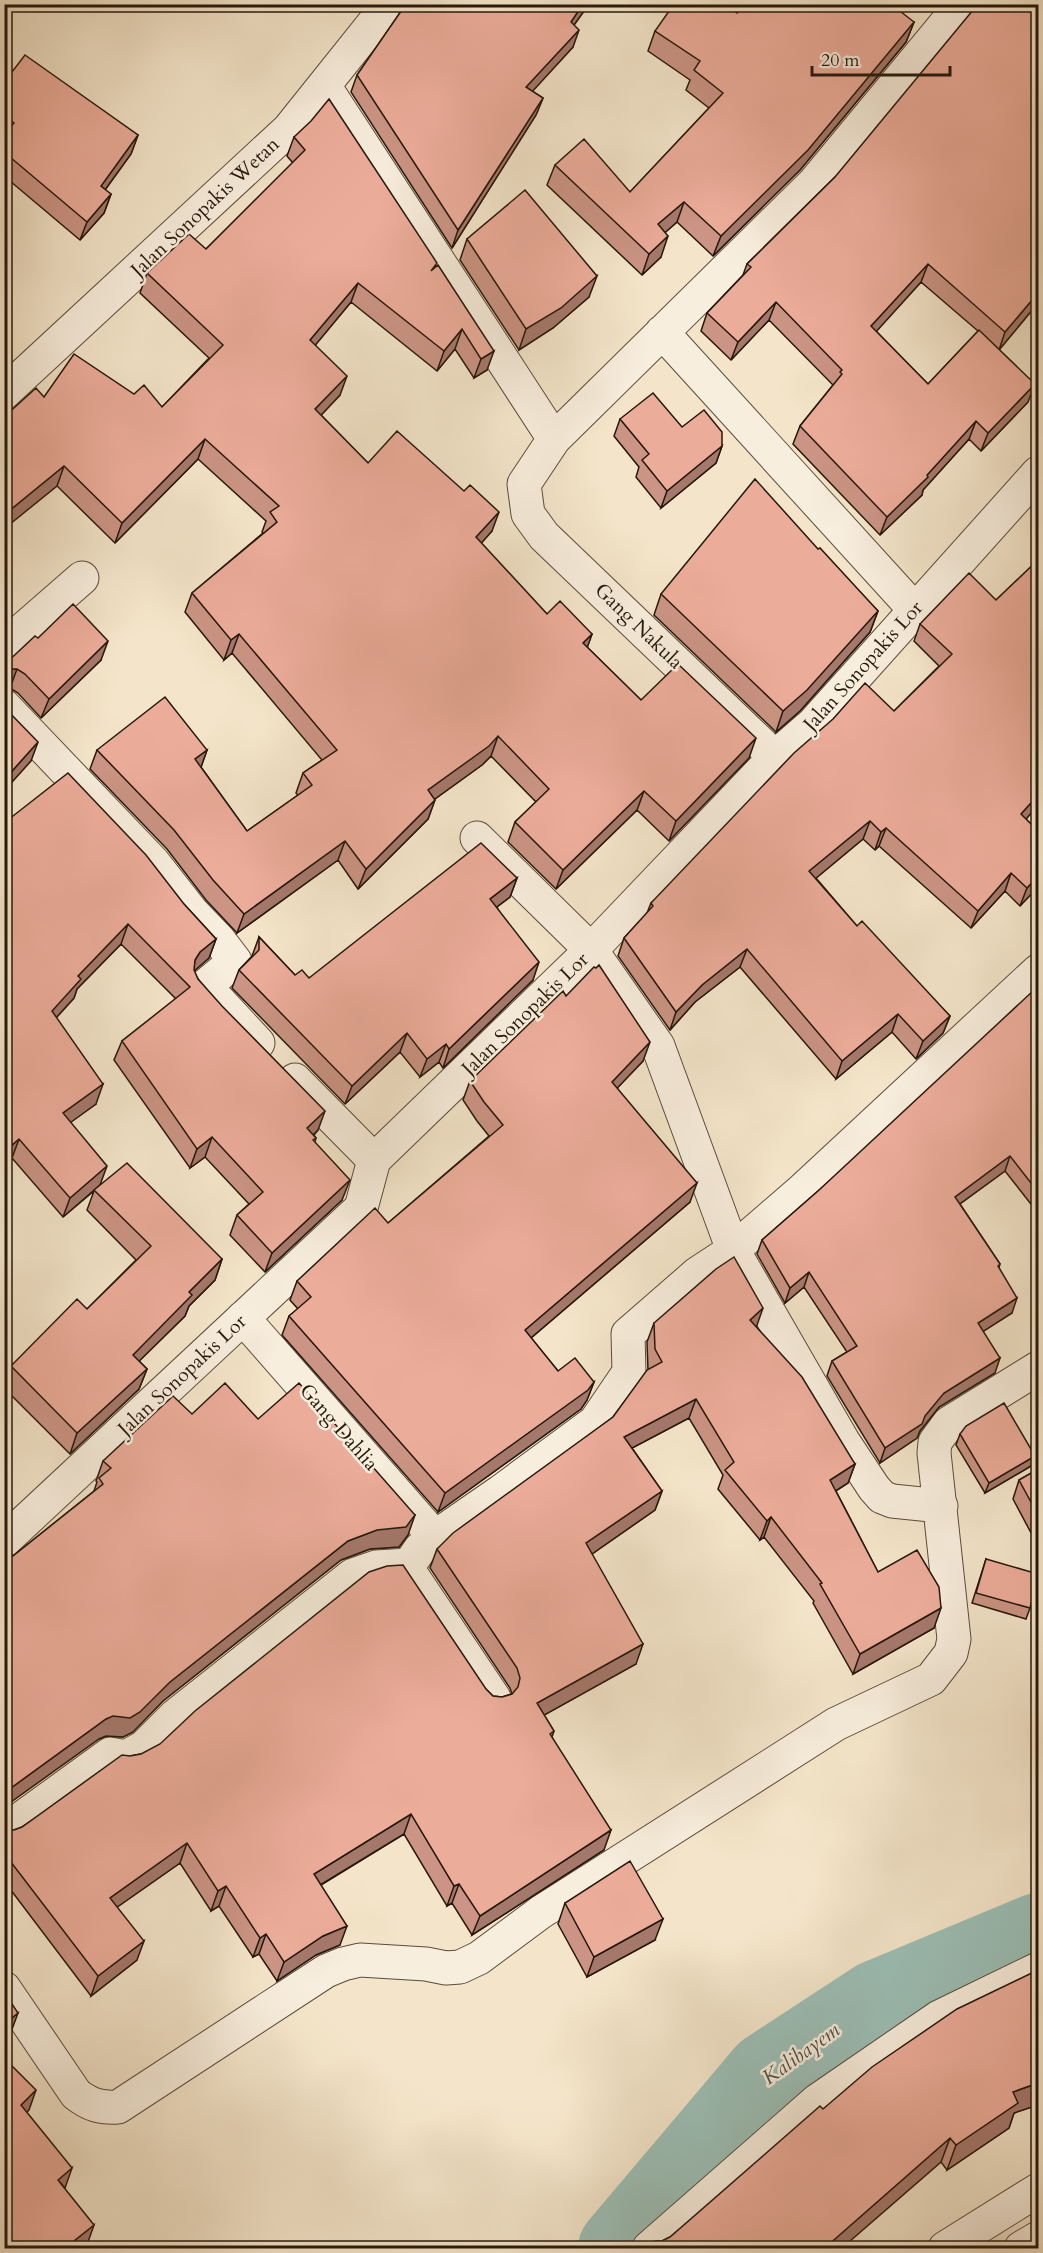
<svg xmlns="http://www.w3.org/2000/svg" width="1043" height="2253" font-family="Cardo,serif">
	<rect width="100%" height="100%" fill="#f4e5ca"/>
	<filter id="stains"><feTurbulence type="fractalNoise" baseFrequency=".00333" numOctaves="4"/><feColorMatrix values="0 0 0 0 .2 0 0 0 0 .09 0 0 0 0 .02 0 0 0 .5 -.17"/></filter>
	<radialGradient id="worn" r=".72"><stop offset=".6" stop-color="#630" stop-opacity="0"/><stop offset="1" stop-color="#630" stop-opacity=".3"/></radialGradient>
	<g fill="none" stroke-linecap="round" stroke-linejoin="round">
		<path stroke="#9cbfb6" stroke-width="82" d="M619 2248 767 2073 877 2001 1038 1934"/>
		<g stroke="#5a4b3c" stroke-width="35">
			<path id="minor" d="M325 87 554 439
				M662 332 915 610
				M4 393 289 129 389 4
				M4 646 82 578
				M4 706 153 862 192 912 219 940 235 961 205 986 258 1043
				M775 757 544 536 528 514 524 484 554 439 814 183 962 4
				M477 838 591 950 658 1046 733 1250 843 1441 874 1488 882 1497 892 1501 941 1506
				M295 1080 374 1160
				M243 1318 435 1537
				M494 1698 411 1574 409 1565 420 1549 435 1537 500 1492 595 1422 629 1372 628 1334 698 1273 733 1250 800 1192 1038 971
				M4 1831 110 1754 126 1757 144 1747 175 1716 353 1575 376 1567 409 1565
				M4 1988 76 2094C90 2105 100 2108 118 2107L326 1971 343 1964 360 1960 426 1964 446 1968 460 1967 479 1958 541 1912 836 1724 931 1679 951 1653 954 1639 934 1453 935 1442 949 1423 1038 1368
				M649 2248 818 2100 939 2017 1038 1969
				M945 2248 1038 2190
				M1021 2248 1038 2238"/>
		</g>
		<g stroke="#5a4b3c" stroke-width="35">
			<path id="tertiary" d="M4 1541 361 1208 374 1160 591 950 775 757 813 724 1038 473"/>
		</g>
		<use href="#minor" stroke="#f8eedd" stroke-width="33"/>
		<use href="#tertiary" stroke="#f8eedd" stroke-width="33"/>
	</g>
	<path fill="#cb9484" stroke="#26180c" stroke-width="1.5" fill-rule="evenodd" d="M406 4H589L574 25 573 47 532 91 543 98 536 115 452 248 351 92 357 75Z
		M737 13 914 22 906 42 800 170 713 256 677 222 665 232 661 257 642 275 547 185 555 165 630 192 709 108 686 90 690 80 648 51 655 31Z
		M4 65 12 72 138 135 131 154 105 190 111 194 104 213 80 240 4 176Z
		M294 137 435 268 487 370 474 378 455 349 437 371 351 302 315 345 340 395 321 415 368 463 492 531 481 543 547 614 592 634 587 647 641 700 749 758 669 841 637 810 556 889 508 842 515 822 536 802 491 756 482 765 435 799 428 819 358 889 338 860 237 933 206 900 167 849 90 769 97 750H207L201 767 247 831 298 795 296 793 303 773 322 760 232 653 224 660 185 612 192 593 263 533 262 532 266 521 198 459 115 543 57 486 44 397 134 394 162 407 209 358 140 293 147 273 206 249 293 163 287 156Z
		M835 177 1038 303 999 350 1028 402 981 451 969 439 923 490 922 495 880 535 793 444 800 426 833 385 769 320 731 360 701 331 707 313 743 275 747 264ZM921 282 978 331 928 384 876 331Z
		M467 239 589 297 553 328 519 350 460 260Z
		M620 419 682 427 722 446 716 463 661 508 636 477 639 467 614 436Z
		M818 549 878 611 870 632 800 711 776 732 654 615 661 594Z
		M1038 560V805L1026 819 1038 831V887L1020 906 1005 891 971 928 879 846 875 850 863 839 816 878 857 926 950 1016 943 1033 916 1059 892 1032 836 1079 740 967 695 1002 670 1030 618 956 624 938 647 913 651 903 894 711 939 666 914 641 920 624 996 600Z
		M38 638 101 660 41 718 18 693 10 688H4V665Z
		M4 823 184 904 216 939 209 958 194 971 198 979 318 1130 314 1135 316 1138 315 1142 342 1200 265 1272 230 1235 237 1215 249 1204 205 1157 190 1168 114 1060 122 1041 176 999 121 944 77 989 74 998 56 1018 96 1104 70 1122 101 1184 222 1259 215 1280 189 1306 185 1316 139 1361 147 1369 139 1389 70 1454 4 1388V1383L11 1366 87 1309 136 1260 87 1210 94 1191 63 1217 12 1158 4 1165Z
		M517 878 510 897 497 907 533 980 443 1068 439 1062 420 1077 400 1052 345 1104 232 988 239 970 252 956 259 937 295 975 309 978Z
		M1038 995V1213L1005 1171 960 1204 1000 1264 999 1268 1012 1313 983 1331 995 1373 939 1407 920 1431 917 1438 880 1463 827 1376 832 1361 847 1352 804 1287 785 1303 757 1254 762 1240 818 1191Z
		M566 996 643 1061 617 1088 690 1202 531 1338 558 1371 594 1382 587 1400 581 1409 438 1512 282 1335 289 1316 298 1309 290 1300 297 1281 388 1223 489 1136 477 1121 463 1100 470 1081Z
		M654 1323 757 1327 855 1464 848 1483 836 1491 878 1572 934 1628 853 1674 813 1603 814 1601 764 1537 760 1540 718 1489 723 1475 689 1418 632 1448 662 1491 655 1510 592 1554 636 1664 544 1715 554 1731 552 1737 604 1850 472 1935 452 1903 447 1906 404 1834 321 1885 340 1945 316 1955 277 1981 259 1954 253 1957 219 1906 211 1911 180 1863 117 1907 137 1960 91 1996 4 1881V1829L14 1830 22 1827 130 1756 486 1689 493 1696 502 1697 512 1694 510 1688 430 1568 437 1549 613 1417 648 1370 647 1342Z
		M192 1414 258 1419 408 1535 399 1547 370 1549 341 1560 163 1701 133 1732 123 1737 106 1736 99 1739 13 1556 94 1491 97 1482 96 1481 103 1461Z
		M960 1434 1031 1466 985 1493 956 1445Z
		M1038 1469V1546L1013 1499 1019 1480Z
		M986 1559 1030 1608 1026 1619 972 1603Z
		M565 1903 655 1940 587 1977 558 1924Z
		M1038 1970V2105L1014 2113 1009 2128 947 2170 941 2162 662 2241 670 2237 823 2109Z"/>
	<path fill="#a5786c" stroke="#26180c" stroke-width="1.5" d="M583 4H589L564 39 571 22Z
		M914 22 906 42 800 170 713 256 721 236Z
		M579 30 573 47 520 105 526 87Z
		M543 98 536 115 452 248 458 230Z
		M138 135 131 154 94 205 101 186Z
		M111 194 104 213 80 240 87 222Z
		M684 202 677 222 651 245 658 224Z
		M668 236 661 257 642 275 649 254Z
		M928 264 921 282 865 344 871 326Z
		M597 276 589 297 553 328 519 350 526 329Z
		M358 283 351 302 303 360 310 340Z
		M1038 293V303L999 350 1005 332Z
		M776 302 769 320 731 360 738 342Z
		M462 329 455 349 437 371 444 351Z
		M494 351 487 370 474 378 481 359Z
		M347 376 340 395 308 429 315 409Z
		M1035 384 1028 402 981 451 988 433Z
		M976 421 969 439 923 490 922 495 880 535 887 517 927 475Z
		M205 439 198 459 115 543 122 523Z
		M722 446 716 463 661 508 667 491Z
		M64 466 57 486 4 529V515Z
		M499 512 492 531 469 557 476 537Z
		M878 611 870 632 800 711 776 732 783 711Z
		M239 634 232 653 224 660 231 640Z
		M592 634 585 654 583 643Z
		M108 641 101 660 41 718 49 699Z
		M6 669H17L10 688H4V670Z
		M498 736 491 756 482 765 421 809 428 790Z
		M756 738 749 758 669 841 676 821Z
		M38 742 31 761 4 791V780Z
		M207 750 200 770 195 759Z
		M644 791 637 810 556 889 563 870Z
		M1038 795V805L1015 832 1021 814Z
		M435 800 428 819 358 889 366 869Z
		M870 821 863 839 803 889 809 871Z
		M886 828 879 846 875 850 881 832Z
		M345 841 338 860 237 933 244 914Z
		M1011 873 1005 891 971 928 978 911Z
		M1038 876V887L1020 906 1027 888Z
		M517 878 510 897 483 917 490 899Z
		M128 924 121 944 77 989 74 998 45 1030 52 1011 78 976Z
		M216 939 209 958 193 972 195 960 200 952Z
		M747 949 740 967 695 1002 670 1030 676 1012 702 985Z
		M539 962 533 980 443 1068 449 1049Z
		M898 1014 892 1032 836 1079 842 1061Z
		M950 1016 943 1033 916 1059 923 1041Z
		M407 1033 400 1052 345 1104 352 1086Z
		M650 1042 643 1061 605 1101 612 1082Z
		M446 1044 439 1062 420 1077 427 1059Z
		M103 1084 96 1104 56 1133 63 1113Z
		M325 1111 318 1130 300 1148 307 1128Z
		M212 1137 205 1157 190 1168 197 1149Z
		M19 1139 12 1158 4 1165V1152Z
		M1010 1156 1005 1171 950 1211 955 1197Z
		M107 1166 100 1185 63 1217 70 1198Z
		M350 1180 342 1200 265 1272 272 1253Z
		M697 1183 690 1202 518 1349 525 1330Z
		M222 1259 215 1280 189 1306 185 1316 125 1375 133 1355 189 1292Z
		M809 1272 804 1287 785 1303 790 1288Z
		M1017 1298 1012 1313 973 1338 978 1323Z
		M763 1308 756 1328 750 1320Z
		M1000 1358 995 1373 939 1407 920 1431 917 1438 880 1463 885 1448 944 1393Z
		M147 1369 139 1389 70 1454 77 1433Z
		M594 1382 587 1400 581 1409 438 1512 445 1493Z
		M696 1399 689 1418 617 1456 624 1437Z
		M1035 1456 1031 1466 985 1493 989 1483Z
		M855 1464 848 1483 823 1499 830 1480Z
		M662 1491 655 1510 579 1563 586 1543Z
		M415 1515 408 1535 399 1547 370 1549 341 1560 163 1701 133 1732 123 1737 106 1736 99 1739 4 1807V1793L106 1719 170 1682 348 1541Z
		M771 1517 764 1537 760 1540 767 1521Z
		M941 1608 934 1628 853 1674 860 1654Z
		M643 1644 636 1664 530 1723 537 1703Z
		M411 1814 404 1834 307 1893 314 1874Z
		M611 1830 604 1850 472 1935 480 1916Z
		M187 1843 180 1863 103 1917 110 1898Z
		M459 1884 452 1903 447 1906 454 1886Z
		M226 1886 219 1906 211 1911 218 1891Z
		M663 1919 655 1940 587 1977 594 1957Z
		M347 1926 340 1945 316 1955 277 1981 284 1962 323 1936Z
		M266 1934 259 1954 253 1957 260 1938Z
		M144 1941 137 1960 91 1996 98 1976Z
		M18 2013 11 2032 4 2037V2024Z
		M1038 2083V2105L1014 2113 1009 2128 947 2170 956 2145 1013 2092Z
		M36 2090 29 2110 14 2124 21 2105Z
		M950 2138 941 2162 842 2248H825L827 2246Z
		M72 2168 65 2188 58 2180Z
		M94 2225 87 2245 82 2248H65Z"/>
	<path fill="#ecac9a" stroke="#26180c" stroke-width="1.5" d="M406 4H583L571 22 579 30 526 87 543 98 458 230 357 75Z
		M674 4H724L737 13 744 4H891L914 22 808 150 721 236 684 202 658 224 668 236 649 254 555 165 584 139 630 192 723 93 694 70 700 61 655 31Z
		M978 4H1038V293L1005 332 928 264 871 326 928 384 979 330 1035 384 988 433 976 421 927 475 928 477 887 517 800 426 842 374 840 372 842 370 776 302 738 342 707 313 751 267 747 264 835 177Z
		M25 55 138 135 101 186 111 194 87 222 4 152V134L14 123 4 114V65L12 72Z
		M329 99 437 263 431 271 438 265 494 351 481 359 462 329 444 351 358 283 310 340 347 376 315 409 368 463 397 431 464 491 470 485 499 512 476 537 547 614 560 601 592 634 583 643 641 700 678 664 756 738 676 821 644 791 563 870 515 822 549 789 498 736 489 746 428 790 435 800 366 869 345 841 244 914 213 880 174 830 97 750 165 697 207 750 195 759 247 831 312 785 303 773 337 750 239 634 231 640 192 593 277 522 270 512 279 506 205 439 122 523 64 466 4 515V417L36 388 44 397 74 354 134 394 144 385 162 407 223 345 147 273 189 234 206 249 305 150 294 137 311 121Z
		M525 190 597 276 561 308 526 329 467 239Z
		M653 393 682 427 704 410 722 432V446L667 491 642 460 649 454 620 419Z
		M755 479 818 549 820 548 878 611 807 690 783 711 661 594Z
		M1038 560V795L1021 814 1038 831V876L1027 888 1011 873 978 911 886 828 881 832 870 821 809 871 857 926 862 921 950 1016 923 1041 898 1014 842 1061 747 949 702 985 676 1012 624 938 653 906 651 903 794 753 833 719 865 683 894 711 952 654 920 624 969 573 996 600Z
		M73 604 108 641 49 699 25 674 17 669H6L4 670V665L35 636 38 638Z
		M4 707 38 742 4 780Z
		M68 773 146 855 184 904 216 939 200 952 195 960 194 970 198 979 222 1006 325 1111 307 1128 316 1138 313 1140 350 1180 272 1253 237 1215 263 1192 212 1137 197 1149 122 1041 190 987 128 924 78 976 81 979 52 1011 103 1084 63 1113 107 1166 70 1198 19 1139 4 1152V823Z
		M481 843 517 878 490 899 539 962 449 1049 446 1044 427 1059 407 1033 352 1086 239 970 259 950V937L295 975 302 970 309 978Z
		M599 965 650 1042 612 1082 697 1183 525 1330 558 1371 575 1358 594 1382 588 1390 445 1493 289 1316 311 1297 297 1281 375 1208 388 1223 503 1125 484 1102 470 1081 563 991 566 996 594 967 596 968Z
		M1034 990 1038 995V1192L1010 1156 955 1197 1000 1264 998 1266 1017 1298 978 1323 1000 1358 944 1393 925 1416 922 1424 885 1448 832 1361 857 1346 809 1272 790 1288 762 1240 818 1191Z
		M127 1163 222 1259 189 1292 192 1295 133 1355 147 1369 77 1433 11 1366 77 1299 87 1309 151 1246 94 1190Z
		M734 1257 763 1308 750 1320 802 1377 855 1464 830 1480 878 1572 917 1550 939 1587 941 1608 860 1654 820 1584 822 1583 771 1517 767 1521 725 1470 734 1462 696 1399 624 1437 662 1491 586 1543 643 1644 537 1703 554 1731 550 1734 611 1830 480 1916 459 1884 454 1886 411 1814 314 1874 347 1926 323 1936 284 1962 266 1934 260 1938 226 1886 218 1891 187 1843 110 1898 144 1941 98 1976 4 1853V1829L14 1830 22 1827 122 1755 130 1756 141 1754 160 1744 195 1711 369 1572 387 1566 403 1565 486 1689 493 1696 502 1697 512 1694 518 1687 520 1678 517 1668 437 1549 453 1533 613 1417 647 1370 662 1362 655 1349 654 1323 716 1269Z
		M225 1383 258 1419 299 1383 415 1515 406 1527 377 1530 348 1541 170 1682 140 1712 130 1718 113 1716 106 1719 4 1793V1547L13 1556 103 1484 99 1478 111 1468 103 1461 173 1396 192 1414Z
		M1004 1403 1035 1456 989 1483 960 1434 966 1426Z
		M1038 1469V1515L1019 1480Z
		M986 1559 1038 1574V1578L1030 1608 976 1593Z
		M630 1861 663 1919 594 1957 565 1903Z
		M1038 1970V2083L1013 2092 1018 2103 956 2145 950 2138 827 2246 828 2247 826 2248H649L655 2241H662L670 2237 820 2106 823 2109 872 2067 957 2009Z
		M4 1992 18 2013 4 2024Z
		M4 2058 36 2090 21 2105 72 2168 58 2180 94 2225 65 2248H4Z"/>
	<g text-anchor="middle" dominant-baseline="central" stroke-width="5" stroke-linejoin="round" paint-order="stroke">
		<g font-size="20" fill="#26180c" stroke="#f8eedd">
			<text transform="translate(205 207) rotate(-43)">Jalan Sonopakis Wetan</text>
			<text transform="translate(639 626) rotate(44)">Gang Nakula</text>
			<text transform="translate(863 666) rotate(-48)">Jalan Sonopakis Lor</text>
			<text transform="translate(525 1014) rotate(-44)">Jalan Sonopakis Lor</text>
			<text transform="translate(182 1375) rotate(-43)">Jalan Sonopakis Lor</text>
			<text transform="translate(339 1427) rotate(49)">Gang Dahlia</text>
		</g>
		<g font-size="21" font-style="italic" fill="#4f5248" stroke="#f8eedd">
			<text transform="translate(801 2054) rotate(-36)">Kalibayem</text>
		</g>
	</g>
	<rect width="1043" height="2253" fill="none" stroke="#f4e5ca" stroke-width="24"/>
	<rect x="6" y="6" width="1031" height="2241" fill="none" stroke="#26180c" stroke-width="3"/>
	<rect x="12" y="12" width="1019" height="2229" fill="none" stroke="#26180c" stroke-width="1.5"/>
	<path d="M812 66v9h138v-9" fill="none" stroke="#26180c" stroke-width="3"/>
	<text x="821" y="66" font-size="18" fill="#26180c" stroke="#f8eedd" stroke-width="4.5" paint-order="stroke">20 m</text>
	<rect width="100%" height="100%" filter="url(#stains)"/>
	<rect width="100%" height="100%" fill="url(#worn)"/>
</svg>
